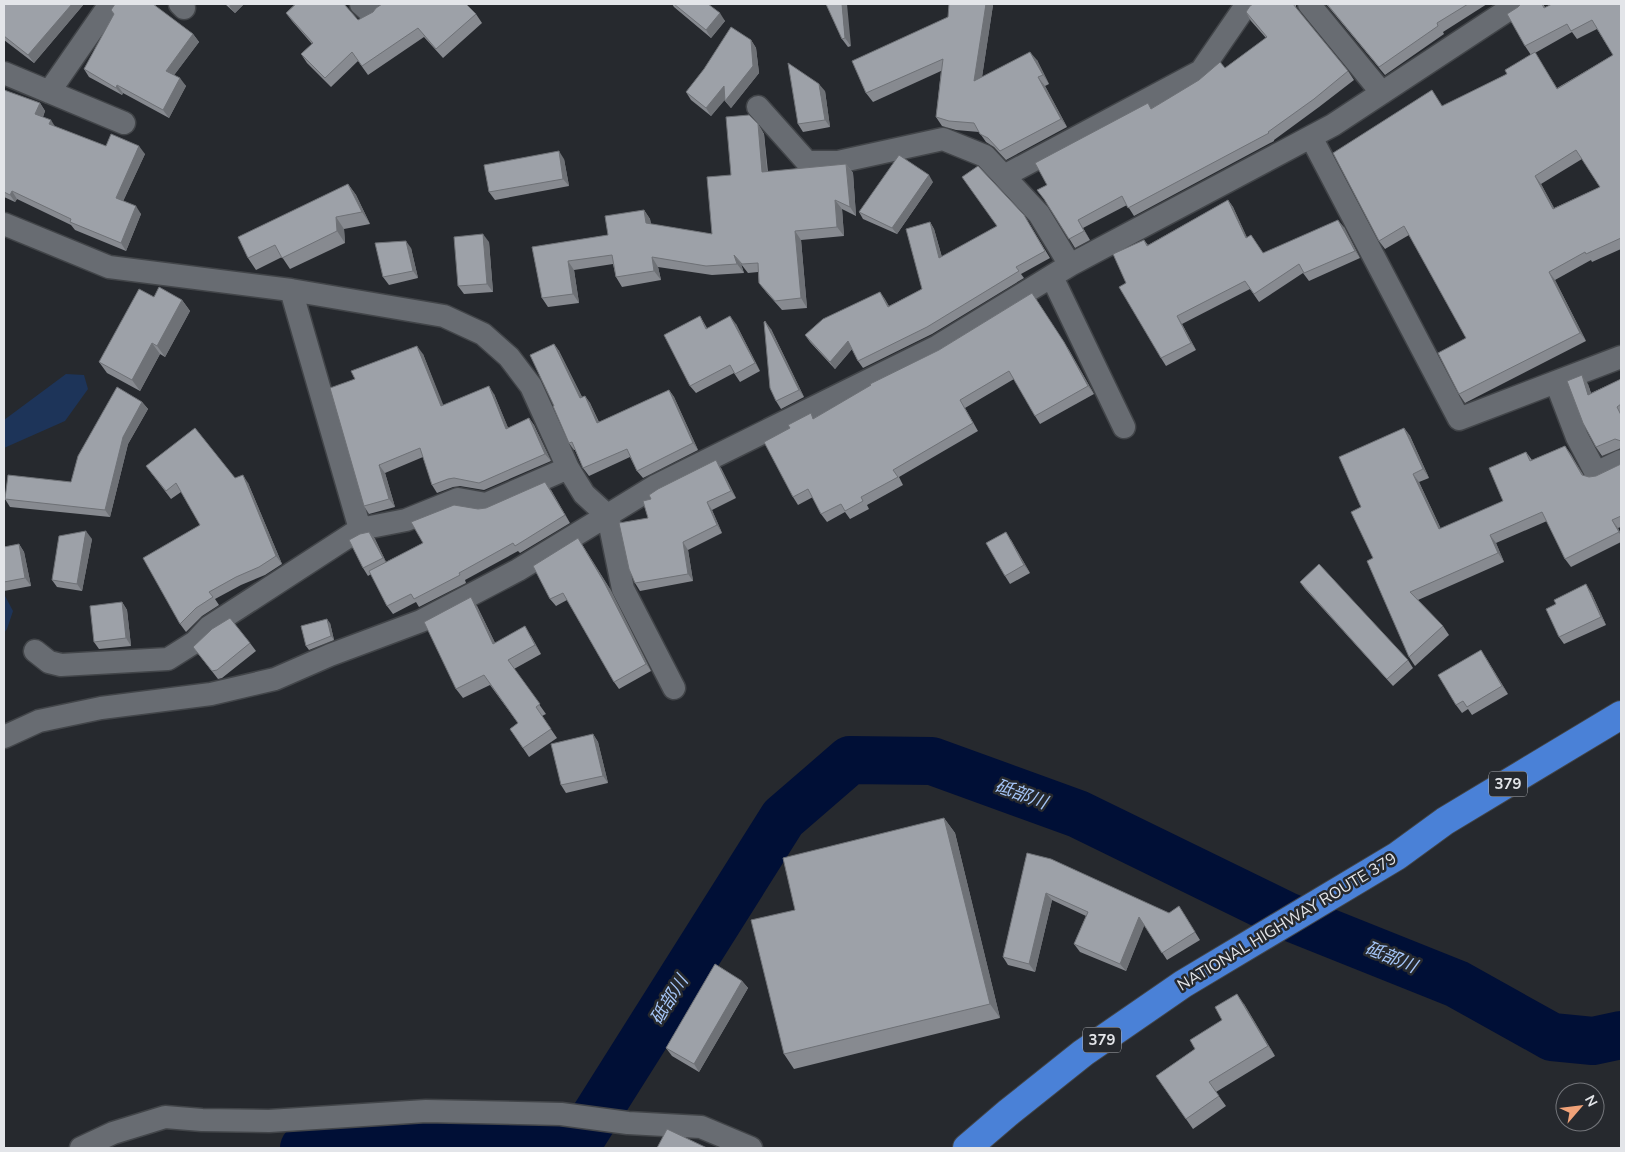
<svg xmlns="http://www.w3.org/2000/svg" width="1625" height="1152" font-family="'Nunito Sans','Noto Sans JP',sans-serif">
	<rect width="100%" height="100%" fill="#26292e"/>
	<path fill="#1d3459" d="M66 374 84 375 88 389 65 421 4 448V420Z
		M4 594 13 611 7 629 4 633Z"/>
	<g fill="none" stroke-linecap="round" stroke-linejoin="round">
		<path stroke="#000f36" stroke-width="48" d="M304 1148 578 1143
			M575 1148 783 818 850 760 932 761 1078 814 1287 916 1457 984 1552 1037 1593 1041 1621 1035"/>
		<g stroke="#424549" stroke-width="25">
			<path id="street" d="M180 4 184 8
				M361 4 370 12
				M1309 4 1382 93
				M4 73 124 123
				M49 92 110 4
				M758 107 807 162H838L943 139 985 156 1039 214 1070 265
				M1311 137 1459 419 1621 357
				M1004 176 1201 71 1247 4
				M4 224 109 267 291 290 444 316 483 334 509 357 531 386 568 468 584 494 608 516 623 589 674 688
				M1052 277 1124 427
				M291 290 360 529
				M1556 382 1577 437 1596 473 1621 461
				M35 651 49 662 61 665 168 659 195 642 209 627 360 529 406 520 458 499 486 504 568 468
				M4 737 39 721 101 708 211 694 275 679 330 655 421 621 518 570 657 485 938 346 1070 265 1333 125 1517 4
				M81 1148 113 1133 165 1117 202 1120 269 1121 426 1111 561 1114 628 1123 701 1127 751 1148"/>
		</g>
		<g stroke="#424549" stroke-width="30">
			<path id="highway" d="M967 1148 1009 1112 1083 1053 1183 984 1397 856 1445 821 1621 715"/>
		</g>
		<use href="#street" stroke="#686c72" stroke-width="22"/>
		<use href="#highway" stroke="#4a81d7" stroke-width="28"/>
	</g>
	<path fill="#878a90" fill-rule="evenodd" d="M4 4H84L34 63 4 40Z
		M115 4H155L156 5 155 6 193 34 199 42 174 75 186 86 169 118 123 93 122 95 89 77 84 69 114 14Z
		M225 4H244L235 13Z
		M295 4H344L358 20 476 14 482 23 443 58 424 37 368 75 358 61 331 87 307 63 301 54 312 44 292 21 286 13Z
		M672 4H708L725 21 711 38 674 7Z
		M826 4 851 46 848 47 842 39Z
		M1253 4H1296V7L1297 9 1348 71 1354 80 1319 107 1274 140V141L1134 216 1127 205 1083 228 1090 240 1075 248 1048 204 1037 190 1047 185 1152 108 1225 68 1266 38 1251 21 1246 12Z
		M1326 4H1487L1443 32 1444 34 1385 75Z
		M1543 4 1545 7 1621 4V249L1592 262 1591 260 1555 280 1586 341 1465 403 1459 394 1466 338 1409 235 1385 249 1379 241 1443 106 1507 74 1531 55 1525 46 1518 7ZM1597 29 1613 55 1557 88 1535 53 1572 32 1577 39ZM1582 159 1600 187 1554 208 1541 184Z
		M993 5 982 77 1037 60 1049 84 1045 86 1067 127 1006 160 994 147 986 142 979 132 956 130 942 126 936 117 941 71 873 102 866 93Z
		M751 40 756 48 759 73 731 108 725 101V99L711 116 691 100 686 92Z
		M4 90 40 103 45 111 43 117 55 127 106 146 145 154 123 201 141 214 126 251 75 230 71 225 17 199 15 202 4 197Z
		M825 91 830 127 803 132 798 124Z
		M758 124 764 134 768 172 846 164 853 173 856 216 842 209 844 236 801 240 807 308 782 310 766 292 759 283 758 272 748 273 741 264 744 273 712 275 658 267 661 280 622 287 616 277 613 264 574 270 579 303 548 307 542 298 532 247 608 235 644 210 650 219 651 224 712 234 731 175Z
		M564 159 569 186 495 200 489 192Z
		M933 182 897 234 863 219 859 212Z
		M348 184 356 195 370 224 344 229 345 243 290 269 282 257 256 270 248 258Z
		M1228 200 1233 207 1247 238 1251 235 1263 253 1344 227 1360 258 1309 281 1303 273 1259 302 1250 289 1182 324 1196 350 1166 366 1161 358 1126 283 1144 240 1148 245Z
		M1024 215 1050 258 1021 274 1024 278 932 334 863 368 858 361 852 349 835 369 810 342 805 335 880 292 889 306 922 289 930 222 934 229 942 257Z
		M489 242 493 292 464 294 458 286Z
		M411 248 418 278 389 285 383 277Z
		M1032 293 1069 350 1094 394 1040 424 1035 416 1014 379 965 408 978 431 899 477 903 485 867 505 869 509 850 519 845 512 827 522 821 514 813 497 798 505 793 497 814 418 939 350Z
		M154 297 182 300 190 311 165 357 160 354 140 391 107 373 99 362Z
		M700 316 707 328 736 324 760 371 740 382 734 373 696 393 690 386Z
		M771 329 804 397 781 409 776 401Z
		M554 344 559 351 582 397 585 396 590 403 599 422 669 390 674 397 698 450 643 478 637 471 630 457 589 476 583 468 575 450H574L569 443 554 406Z
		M423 354 443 406 494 394 508 428 529 418 534 425 551 461 484 490 460 486 453 487 437 493 432 485 423 457 385 473 395 507 369 514 364 506Z
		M1621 379V448L1602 456 1596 447 1588 384 1591 393Z
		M142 402 148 409 128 444 110 517 10 507 5 499 71 482Z
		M1404 428 1410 436 1429 478 1419 482 1441 529 1503 501 1526 452 1532 460 1565 446 1584 476 1589 477 1596 476 1621 464V527L1618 528 1621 534V542L1571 567 1565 559 1547 521 1496 543 1504 562 1418 600 1443 626 1449 635 1415 666 1409 657 1373 558 1361 507Z
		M146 466 235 478 248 483 282 564 265 575 241 585 215 599 219 605 202 616 186 632 180 624 200 525 181 492 171 499Z
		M721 468 736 498 712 510 722 533 688 550 693 581 640 591 635 583 648 518 651 499Z
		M551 490 570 523 520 553 518 551 465 580 466 583 419 607 416 602 393 614 387 606 371 574 368 576 363 568 369 532 375 539 386 562 423 543 478 509 486 508Z
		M578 538 610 589 651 671 619 689 614 682 567 600 556 606 550 599Z
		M92 539 82 591 57 587 52 580Z
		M1011 540 1030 573 1010 584 1005 576Z
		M19 544 24 552 31 586 4 591V547Z
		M1300 582 1408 660 1413 668 1393 686 1305 589Z
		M1591 592 1606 625 1564 644 1559 637 1556 604Z
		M122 602 127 610 131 646 99 649 94 642Z
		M477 606 495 643 531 636 541 654 514 669 546 714 542 716 557 738 529 757 510 729 518 723 490 685 463 698 456 689Z
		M330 623 334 640 309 650 306 646Z
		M250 643 256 651 222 678 218 679 193 647Z
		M1486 658 1508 694 1472 715 1468 709 1462 713 1456 705Z
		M593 734 598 742 608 783 566 793 561 785Z
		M944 818 955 833 1000 1018 794 1069 784 1054 795 910Z
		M1027 853 1169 913 1184 914 1200 940 1167 960 1144 925 1126 971 1080 952 1074 944 1086 916 1052 900 1035 972 1008 965 1003 957Z
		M742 981 748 988 699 1072 672 1056 666 1048Z
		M1244 1004 1275 1056 1216 1092 1226 1106 1193 1129 1156 1076 1195 1049 1222 1020Z"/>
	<path fill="#6e7176" d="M72 4H84L34 63 28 55Z
		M231 4H244L235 13 229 6Z
		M842 4H847L851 46 845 38Z
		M986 4H994L993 5 980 90 974 81Z
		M720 13 725 21 711 38 706 30Z
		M193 34 199 42 172 78 166 71Z
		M751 40 756 48 759 73 731 108 725 101Z
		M1030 52 1037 60 1049 84 1043 75Z
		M1038 77 1045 86 1067 127 1061 119Z
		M180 78 186 86 169 118 163 110Z
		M819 84 825 91 830 127 825 120Z
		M117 85 123 93 122 95 116 88Z
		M724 86 730 94 711 116 706 108Z
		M40 103 45 111 41 122 35 114Z
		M51 120 56 128 49 124Z
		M758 124 764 134 768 182 762 172Z
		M139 146 145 154 121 206 116 198Z
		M559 151 564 159 569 186 563 179Z
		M846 164 853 173 856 216 850 207Z
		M929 175 933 182 897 234 892 228Z
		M1535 176 1541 184 1559 217 1553 209Z
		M348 184 356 195 370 224 362 212Z
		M12 191 17 199 15 202 10 195Z
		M835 200 842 209 844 236 837 227Z
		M1228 200 1233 207 1251 246 1246 238Z
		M136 206 141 214 126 251 121 243Z
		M644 210 650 219 652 232 646 223Z
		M336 217 344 229 345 243 337 231Z
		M1078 220 1083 228 1090 240 1084 231Z
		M1338 220 1344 227 1360 258 1355 251Z
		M930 222 934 229 944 265 939 258Z
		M795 231 801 240 807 308 801 298Z
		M483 234 489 242 493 292 487 284Z
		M406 241 411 248 418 278 413 271Z
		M734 255 741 264 744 273 737 264Z
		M652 257 658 267 661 280 654 271Z
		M568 261 574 270 579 303 573 294Z
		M1549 272 1555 280 1586 341 1580 333Z
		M880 292 885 299 893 314 888 307Z
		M1032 293 1069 350 1094 394 1088 386Z
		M182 300 190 311 165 357 157 346Z
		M730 316 736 324 760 371 755 363Z
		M1177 316 1182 324 1196 350 1191 343Z
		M765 321 771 329 804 397 799 390Z
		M848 341 853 348 835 369 830 362Z
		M152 343 160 354 140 391 132 380Z
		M554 344 559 351 586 405 580 398Z
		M417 346 423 354 447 414 441 406Z
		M1582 375 1588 384 1594 403 1588 395Z
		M489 386 494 394 512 437 506 429Z
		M669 390 674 397 698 450 693 443Z
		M585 396 590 403 602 430 597 423Z
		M142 402 148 409 128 444 110 517 105 510 123 437Z
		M529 418 534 425 551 461 545 454Z
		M1404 428 1410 436 1429 478 1423 469Z
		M1565 446 1571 454 1588 484 1582 475Z
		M716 460 721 468 736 498 731 491Z
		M379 465 385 473 395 507 389 499Z
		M1413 474 1419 482 1445 538 1439 529Z
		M243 475 248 483 282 564 276 556Z
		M545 482 551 490 570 523 565 515Z
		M707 502 712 510 722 533 717 525Z
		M1612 520 1618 528 1621 534V536Z
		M86 531 92 539 82 591 77 584Z
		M369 532 375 539 388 566 383 558Z
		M1006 532 1011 540 1030 573 1024 565Z
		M1490 535 1496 543 1504 562 1498 553Z
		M578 538 610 589 651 671 646 664Z
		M683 542 688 550 693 581 688 574Z
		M19 544 24 552 31 586 25 578Z
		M1586 584 1591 592 1606 625 1601 617Z
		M471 597 477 606 500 653 493 644Z
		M122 602 127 610 131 646 126 638Z
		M327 619 330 623 334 640 331 636Z
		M525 626 531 636 541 654 535 645Z
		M1481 650 1486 658 1508 694 1502 686Z
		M593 734 598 742 608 783 603 776Z
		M944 818 955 833 1000 1018 990 1004Z
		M1046 893 1052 900 1035 972 1029 964Z
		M1139 917 1145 924 1126 971 1120 964Z
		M742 981 748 988 699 1072 694 1064Z
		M1237 994 1244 1004 1275 1056 1268 1046Z"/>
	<path fill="#9da1a8" stroke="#6e7176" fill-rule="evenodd" d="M4 4H72L28 55 4 36Z
		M115 4H153L193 34 166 71 180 78 163 110 117 85 116 88 84 69 114 14 111 10Z
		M296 4H344L358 20 373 12 376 8 382 4H466L476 14 436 49 418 28 362 66 352 52 325 78 301 54 313 43 286 13Z
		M674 4H708L720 13 706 30Z
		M826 4H842L845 38 842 39Z
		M949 4H986L974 81 1030 52 1043 75 1038 77 1061 119 1000 151 988 138 980 134 974 123 949 121 936 117 943 59 866 93 852 61 948 17Z
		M1253 4H1293L1348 71 1314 99 1268 132 1269 133 1128 208 1122 196 1078 220 1084 231 1069 239 1044 199 1037 190 1047 185 1035 163 1148 103 1151 109 1199 80 1220 62 1225 68 1267 37 1246 12 1250 6Z
		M1327 4H1468L1437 23 1438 26 1379 67Z
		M1521 4H1542L1544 8 1552 4H1621V238L1586 254 1585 252 1549 272 1580 333 1459 394 1438 353 1466 338 1404 226 1379 241 1333 153 1432 90 1442 106 1507 74 1505 70 1535 52 1557 89 1613 55 1592 20 1571 31 1567 24 1525 46 1507 14 1518 7ZM1576 150 1600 187 1553 209 1535 176Z
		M731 27 751 40 753 66 725 101 724 86 706 108 686 92 704 69Z
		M788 63 819 84 825 120 798 124Z
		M4 90 40 103 35 114 51 120 49 124 106 146 111 134 139 146 116 198 136 206 121 243 70 222 71 219 12 191 10 195 4 192Z
		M749 115 758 124 762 172 846 164 850 207 835 200 837 227 795 231 801 298 775 301 759 283 758 263 742 264 734 255 737 264 706 266 652 257 654 271 616 277 612 255 568 261 573 294 542 298 532 247 608 235 605 216 644 210 646 223 712 234 707 177 731 175 726 117Z
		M559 151 563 179 489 192 484 165Z
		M899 155 929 175 892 228 859 212Z
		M978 166 1024 215 1045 251 1016 267 1019 271 927 327 858 361 848 341 830 362 805 335 823 319 880 292 888 307 922 289 906 229 930 222 939 258 997 226 962 177Z
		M348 184 362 212 336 217 337 231 282 258 275 245 248 258 238 237Z
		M1228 200 1246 238 1251 235 1263 253 1338 220 1355 251 1304 273 1299 264 1254 294 1245 281 1177 316 1191 343 1161 358 1119 287 1126 283 1113 254 1144 240 1147 246Z
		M483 234 487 284 458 286 454 237Z
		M406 241 413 271 383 277 375 243Z
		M159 287 182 300 157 346 152 343 132 380 99 362 139 289 154 297Z
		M1032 293 1064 342 1088 386 1035 416 1009 371 960 400 973 423 893 470 898 477 861 497 863 501 845 511 841 504 821 514 808 489 793 497 764 442 790 428 788 425 811 413 813 419 871 385 870 384 939 350Z
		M700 316 706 329 730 316 755 363 735 374 730 365 690 386 664 335Z
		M765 321 799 390 776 401 770 388 764 322Z
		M554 344 580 398 585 396 597 423 669 390 693 443 637 471 627 449 583 468 572 442 569 443 553 406H554L530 355Z
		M417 346 441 406 489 386 506 429 529 418 545 454 479 483 454 478 448 479 432 485 420 448 379 465 389 499 364 506 330 388 355 379 351 371Z
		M1582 375 1588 395 1621 379V404L1617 407 1621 415V441L1615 439 1596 447 1583 423 1567 381Z
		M117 387 142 402 123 437 105 510 5 499 8 475 71 482 78 456Z
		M195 428 235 478 243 475 276 556 259 567 236 577 209 592 213 597 196 608 180 624 143 558 200 525 176 483 166 491 146 466Z
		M1404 428 1423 469 1413 474 1439 529 1503 501 1489 468 1526 452 1530 461 1565 446 1582 475 1589 477 1596 476 1621 464V516L1612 520 1619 532 1565 559 1542 512 1490 535 1498 553 1410 592 1443 626 1409 657 1367 561 1373 558 1351 512 1361 507 1339 457Z
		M716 460 731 491 707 502 717 525 683 542 688 574 635 583 629 569 619 523 648 518 643 501 651 499 649 495 658 489Z
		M545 482 565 515 515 546 513 543 459 573 460 575 414 599 411 594 387 606 369 571 423 543 411 522 454 505 478 509 486 508Z
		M86 531 77 584 52 580 59 536Z
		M369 532 383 558 363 568 349 540 360 534Z
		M1006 532 1024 565 1005 576 986 543Z
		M578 538 604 582 646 664 614 682 563 593 550 599 533 566Z
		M19 544 25 578 4 582V547Z
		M1319 564 1408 660 1387 679 1300 582Z
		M1586 584 1601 617 1559 637 1546 609 1556 604 1554 600Z
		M471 597 493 644 525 626 535 645 508 660 540 704 536 707 551 729 523 748 510 729 518 723 484 675 456 689 424 622Z
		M122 602 126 638 94 642 90 606Z
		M230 618 250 643 217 670 212 671 193 647 212 629Z
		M327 619 331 636 306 646 301 626Z
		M1481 650 1502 686 1467 707 1463 701 1456 705 1438 675Z
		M593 734 603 776 561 785 551 744Z
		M944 818 990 1004 784 1054 751 920 795 910 783 858Z
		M1027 853 1051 859 1169 913 1179 906 1195 932 1162 953 1139 917 1120 964 1074 944 1088 912 1046 893 1029 964 1003 957Z
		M715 964 742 981 694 1064 666 1048Z
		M1237 994 1268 1046 1209 1082 1219 1096 1186 1119 1156 1076 1195 1049 1190 1040 1222 1020 1215 1007Z
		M667 1129 707 1148H657Z"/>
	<g text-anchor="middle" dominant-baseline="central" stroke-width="5" stroke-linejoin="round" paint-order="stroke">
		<g fill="#26292e" stroke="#aaadb1" stroke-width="1">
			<rect x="1489" y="771.5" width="38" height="25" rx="4"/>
			<rect x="1083" y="1027.5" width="38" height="25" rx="4"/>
		</g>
		<g font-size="15" font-weight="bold" fill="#e3e5e9">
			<text x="1508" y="784">379</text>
			<text x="1102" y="1040">379</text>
		</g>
		<g font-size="16" fill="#e3e5e9" stroke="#26292e">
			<text transform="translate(1287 922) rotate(-31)">NATIONAL HIGHWAY ROUTE 379</text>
		</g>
		<g font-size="18" font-style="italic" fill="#a5c5f7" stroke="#26292e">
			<text transform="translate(1021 794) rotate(20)">砥部川</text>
			<text transform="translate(1391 957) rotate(22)">砥部川</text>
			<text transform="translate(669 1000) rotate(-58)">砥部川</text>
		</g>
	</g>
	<rect width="1625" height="1152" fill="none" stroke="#e3e5e9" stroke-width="10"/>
	<g transform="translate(1580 1107) rotate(62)"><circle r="24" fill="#26292e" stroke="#727479"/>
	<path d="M0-4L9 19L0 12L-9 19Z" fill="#f0a278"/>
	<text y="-8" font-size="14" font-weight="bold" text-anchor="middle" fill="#e3e5e9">N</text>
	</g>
</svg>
